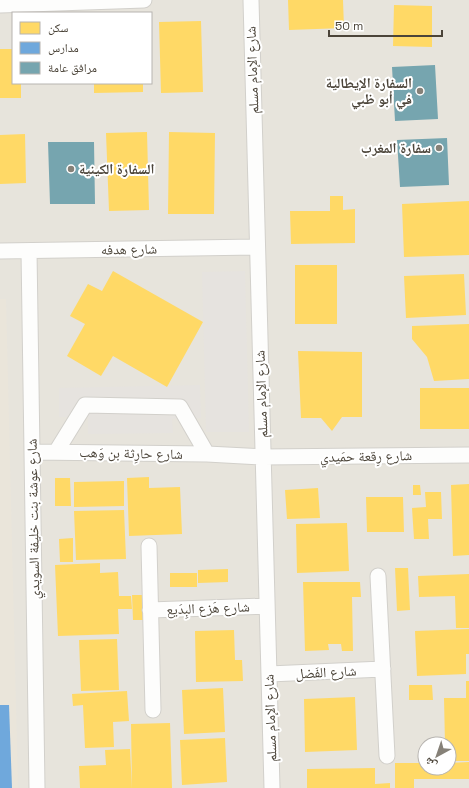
<svg xmlns="http://www.w3.org/2000/svg" width="469" height="788" font-family="'Space Grotesk','Noto Naskh Arabic',sans-serif">
	<rect width="100%" height="100%" fill="#f4f2ee"/>
	<path fill="#e7e4dc" fill-rule="evenodd" d="M0 0H469V788H0ZM13 13H151V83H13ZM425 744H449V768H425Z"/>
	<path fill="#eae5da" d="M0 299H6L18 788H0Z"/>
	<path fill="#e6e3df" d="M245 271 249 432H206L202 272Z
		M200 385 201 418 172 419 173 433 88 434V417H59V388Z"/>
	<path fill="#ffd966" d="M288 0H343L344 28 289 30Z
		M394 5 432 6V47L393 46Z
		M201 21 203 92 161 93 159 22Z
		M0 49H13V83H21V98H0Z
		M94 83H143V92L94 93Z
		M147 132 149 210 109 211 106 133Z
		M169 132 215 133 214 214H168Z
		M25 134 26 183 0 184V135Z
		M330 196H343V210L355 209V243L291 244 290 211H330Z
		M469 201V255L404 257 402 204Z
		M295 265H337V324H295Z
		M113 271 203 322 167 387 113 356 101 376 67 356 85 324 70 316 88 284 102 291Z
		M464 274 466 315 406 318 404 276Z
		M469 324V379L434 381 427 357 412 339V326Z
		M298 351 362 352V417H342L332 431 321 418H301Z
		M420 388H469V429H420Z
		M149 477V488L180 487 182 534 129 536 127 478Z
		M55 478H70L71 506H55Z
		M124 481V506L74 507V482Z
		M469 484V555L453 556 451 485Z
		M413 485H420L421 495H413Z
		M318 488 320 518 287 519 285 490Z
		M425 492H441L442 519H428L429 539H414L412 508 426 507Z
		M366 497H403L404 532H367Z
		M124 510 126 559 76 560 74 511Z
		M347 523 349 571 297 573 296 524Z
		M73 538V562H60L59 539Z
		M100 563V573L118 572 119 596H131L132 609H118L119 634 58 636 55 565Z
		M395 568H408L410 610 397 611Z
		M228 569V582L198 583V570Z
		M170 573H197V587H170Z
		M469 574V628H456L455 596 419 597 418 576Z
		M303 582H360L361 597H352L353 651H342L341 644H328L329 650 305 651Z
		M132 595H145L146 620H133Z
		M469 629V654H466V674L417 676 415 631Z
		M234 630 235 660H242L243 681 196 682 195 631Z
		M117 639 119 690 81 691 79 640Z
		M466 681H469V761H449V744H445L444 698H466Z
		M409 685H432L433 700H409Z
		M223 688 225 732 184 734 182 690Z
		M127 691 129 721 113 722 114 747 85 748 83 705 73 706 72 694Z
		M355 697 357 750 305 752 304 699Z
		M170 723 172 788H132L131 724Z
		M225 738 227 782 182 785 180 740Z
		M130 749 132 788H80L79 766 106 765 105 750Z
		M469 762V779H414V788H395V763H425V768H449V763Z
		M375 768V784L390 783V788H307V769Z"/>
	<path fill="#6fa8dc" d="M0 705H9L12 788H0Z"/>
	<path fill="#76a5af" d="M435 65 438 119 395 121 392 67Z
		M447 138 449 185 400 187 397 140Z
		M48 142H94L95 204H50Z"/>
	<g fill="none" stroke-linecap="round" stroke-linejoin="round">
		<g stroke="#d2d0cb" stroke-width="17">
			<path id="minor" d="M251 0 272 788
				M0 5 144 0
				M0 251 257 247
				M29 251 37 788
				M32 452 207 454 263 457 469 455
				M56 452 85 405 180 407 207 454
				M149 546 153 710
				M378 576 387 756
				M150 610 267 606
				M269 674 383 669"/>
		</g>
		<use href="#minor" stroke="#fdfdfc" stroke-width="15"/>
	</g>
	<g fill="#868178" stroke="#fff" stroke-width="1.5">
		<circle cx="420" cy="91" r="4"/>
		<circle cx="439" cy="148" r="4"/>
		<circle cx="71" cy="169" r="4"/>
	</g>
	<g text-anchor="middle" dominant-baseline="central" stroke-width="4" stroke-linejoin="round" paint-order="stroke">
		<g font-size="14" fill="#4b4439" stroke="#fff">
			<text transform="translate(252 70) rotate(-92)">شارع الإمام مسلم</text>
			<text transform="translate(129 249) rotate(-1)">شارع هدفه</text>
			<text transform="translate(261 394) rotate(-92)">شارع الإمام مسلم</text>
			<text transform="translate(131 453) rotate(1)">شارع حارِثة بن وَهب</text>
			<text transform="translate(366 456) rotate(-1)">شارع رِقعة حمَيدي</text>
			<text transform="translate(33 519) rotate(-91)">شارع عوشة بنت خليفة السويدي</text>
			<text transform="translate(208 608) rotate(-2)">شارع هَزع البِدَيع</text>
			<text transform="translate(326 672) rotate(-3)">شارع الفَضل</text>
			<text transform="translate(270 718) rotate(-92)">شارع الإمام مسلم</text>
		</g>
		<g font-size="14" font-weight="bold" fill="#4b4439" stroke="#fff" text-anchor="end">
			<text x="412" y="83">السفارة الإيطالية<tspan x="412" dy="16">في أبو ظبي</tspan></text>
			<text x="431" y="148">سفارة المغرب</text>
			<text x="79" y="169" text-anchor="start">السفارة الكينية</text>
		</g>
	</g>
	<rect x="12" y="12" width="140" height="72" fill="#ffffff" stroke="#b7b4b0"/>
	<rect x="20" y="22" width="20" height="12" fill="#ffd966" stroke="#b7b4b0"/>
	<text x="48" y="32" font-size="12" fill="#4b4439">سكن</text>
	<rect x="20" y="42" width="20" height="12" fill="#6fa8dc" stroke="#b7b4b0"/>
	<text x="48" y="52" font-size="12" fill="#4b4439">مدارس</text>
	<rect x="20" y="62" width="20" height="12" fill="#76a5af" stroke="#b7b4b0"/>
	<text x="48" y="72" font-size="12" fill="#4b4439">مرافق عامة</text>
	<g transform="translate(437 756) rotate(220)"><circle r="19" fill="#ffffff" stroke="#b7b4b0"/>
	<path d="M0-3L7 15L0 10L-7 15Z" fill="#868178"/>
	<text y="-6" font-size="11" font-weight="bold" text-anchor="middle" fill="#4b4439">ش</text>
	</g>
	<path d="M329 30v6h113v-6" fill="none" stroke="#4b4439" stroke-width="2"/>
	<text x="335" y="30" font-size="12" fill="#4b4439" stroke="#ffffff" stroke-width="3" paint-order="stroke">50 m</text>
</svg>
